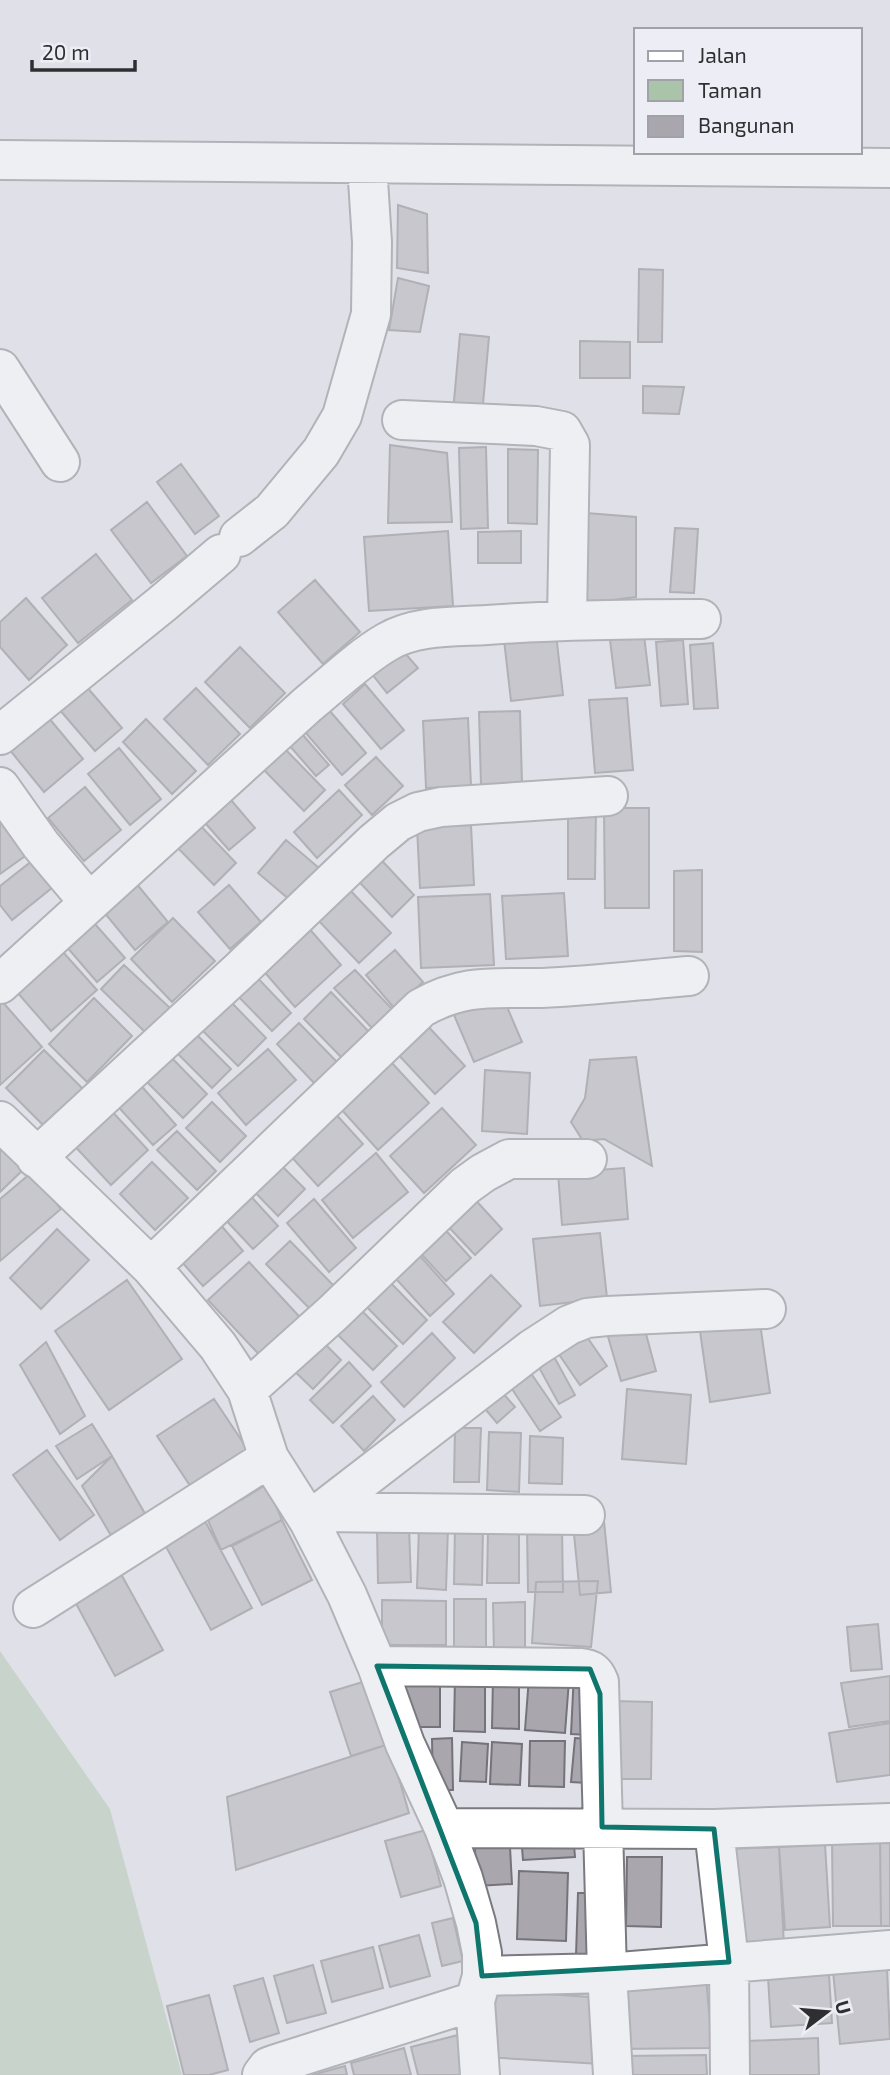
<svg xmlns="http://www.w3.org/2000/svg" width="890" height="2075" font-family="'Exo 2',sans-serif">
	<rect width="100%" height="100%" fill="#e0e1e8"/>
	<path fill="#aac4a9" d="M0 1651 110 1809 182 2075H0Z"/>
	<path fill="#a9a6ad" stroke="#757379" stroke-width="2" d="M398 205 427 214 428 273 397 268Z
		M639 269 663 270 662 342H638Z
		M398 278 429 286 420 332 389 330Z
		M460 334 489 337 482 415 453 412Z
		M580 341 630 342V378H580Z
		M643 386 684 387 679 414 643 413Z
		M390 445 447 453 452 522 388 523Z
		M486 447 488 528 461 529 459 448Z
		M508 449 538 450 537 524 508 523Z
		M181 464 219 516 195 534 157 482Z
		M147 502 187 556 151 583 111 530Z
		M586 513 636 517V597L582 604Z
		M675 528 698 529 694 593 670 592Z
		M448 531 453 606 369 611 364 537Z
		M521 531V563H478V532Z
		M96 554 132 600 78 643 42 598Z
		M315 580 360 632 323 664 278 612Z
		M26 598 67 645 29 680 0 647V622Z
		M556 634 563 695 511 701 504 640Z
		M644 635 650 685 616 688 610 640Z
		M683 640 688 704 661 706 656 642Z
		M713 643 718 708 694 709 690 645Z
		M398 645 418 668 387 693 368 669Z
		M240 647 285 693 250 728 205 682Z
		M365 684 404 730 381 749 343 704Z
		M86 686 122 728 95 751 59 709Z
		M196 688 240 734 208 765 164 719Z
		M627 698 633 770 595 773 589 700Z
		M329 710 366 753 342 775 305 732Z
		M43 711 83 759 44 792 4 743Z
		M520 711 522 783 481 785 479 712Z
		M468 718 471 786 426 788 423 721Z
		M146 719 196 771 172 794 123 742Z
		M302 734 329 765 316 776 289 745Z
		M283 747 325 790 304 811 262 768Z
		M119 748 161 799 130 825 88 774Z
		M376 757 403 786 372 815 345 785Z
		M85 787 121 830 84 861 48 818Z
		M339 790 362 815 317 858 294 832Z
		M225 793 255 828 229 850 199 816Z
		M604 808H649V908H605Z
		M568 809H596L595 879H568Z
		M194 819 236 863 214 885 172 842Z
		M5 821 28 854 0 874V825Z
		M471 825 474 885 420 888 417 827Z
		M286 840 325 873 297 906 258 873Z
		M373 851 414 895 392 917 350 872Z
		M32 861 53 887 12 920 0 905V886Z
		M702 870V952L674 951V871Z
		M131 877 168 922 135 950 98 905Z
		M229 885 261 922 230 949 198 912Z
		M348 888 391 933 359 963 316 918Z
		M564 893 568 956 506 959 502 896Z
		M490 894 494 965 421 968 418 897Z
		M87 915 125 958 97 982 60 939Z
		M173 918 215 961 172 1002 131 959Z
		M306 925 341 965 295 1007 260 967Z
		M54 942 97 990 51 1031 9 983Z
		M395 950 423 982 394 1008 366 975Z
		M124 965 170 1008 146 1033 101 989Z
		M355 970 392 1009 372 1028 334 988Z
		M252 972 291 1013 272 1031 233 991Z
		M331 992 370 1033 343 1059 304 1019Z
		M502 995 522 1042 474 1062 454 1015Z
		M94 998 132 1036 87 1082 49 1044Z
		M0 999 42 1047 0 1085Z
		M228 999 266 1038 238 1066 199 1027Z
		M424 1022 465 1066 435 1094 394 1050Z
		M299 1023 338 1063 315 1084 277 1044Z
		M193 1031 231 1069 212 1088 174 1050Z
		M268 1049 296 1080 246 1125 218 1093Z
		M44 1050 83 1089 45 1127 6 1088Z
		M167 1053 207 1094 183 1118 142 1077Z
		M636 1057 652 1166 604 1139 583 1141 571 1122 585 1098 590 1060Z
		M392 1063 429 1103 378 1150 341 1109Z
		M485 1070 530 1073 527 1134 482 1131Z
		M136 1080 176 1125 153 1145 113 1101Z
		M212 1102 246 1136 220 1162 186 1128Z
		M106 1105 148 1150 111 1185 69 1140Z
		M442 1108 476 1145 424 1193 390 1156Z
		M332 1110 363 1144 318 1186 287 1152Z
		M177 1131 216 1171 197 1190 157 1150Z
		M0 1140 27 1166 0 1192Z
		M376 1153 408 1192 353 1238 322 1200Z
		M272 1156 305 1189 278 1216 246 1183Z
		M152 1162 188 1198 155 1230 120 1194Z
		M624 1168 628 1219 562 1225 558 1173Z
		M31 1173 61 1209 0 1261V1199Z
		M246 1191 278 1226 253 1249 221 1215Z
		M470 1194 502 1229 475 1255 443 1221Z
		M314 1199 356 1248 329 1272 287 1223Z
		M213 1216 243 1251 203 1286 173 1252Z
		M439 1223 471 1258 446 1281 414 1246Z
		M57 1229 89 1260 41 1309 10 1278Z
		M600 1233 607 1298 540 1306 533 1239Z
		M290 1241 335 1287 311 1310 266 1264Z
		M412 1247 454 1294 430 1316 387 1269Z
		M249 1262 308 1326 268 1364 208 1300Z
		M382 1274 427 1320 403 1344 358 1298Z
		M491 1275 521 1306 474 1353 443 1322Z
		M127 1280 182 1359 109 1410 55 1331Z
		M357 1306 397 1346 373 1370 333 1330Z
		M642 1319 656 1371 621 1381 606 1330Z
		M760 1323 770 1393 710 1402 700 1331Z
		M432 1333 455 1358 404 1407 381 1382Z
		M585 1334 607 1366 580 1385 558 1353Z
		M317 1336 341 1360 313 1389 289 1366Z
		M46 1342 85 1416 60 1434 20 1365Z
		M552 1353 575 1395 559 1404 536 1362Z
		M349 1362 371 1386 333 1423 310 1400Z
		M528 1369 561 1417 540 1431 508 1383Z
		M492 1381 515 1407 497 1423 475 1397Z
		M627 1389 691 1395 686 1464 622 1459Z
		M373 1396 395 1420 364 1451 341 1426Z
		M214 1399 248 1450 191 1487 157 1436Z
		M92 1424 112 1456 77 1479 56 1446Z
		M455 1428H481L479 1482H454Z
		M489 1432 521 1433 519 1492 487 1490Z
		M530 1436 563 1438 562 1484 529 1483Z
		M47 1450 94 1515 60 1540 13 1475Z
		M112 1456 147 1517 116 1544 82 1486Z
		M267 1484 282 1520 221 1550 203 1509 234 1489 241 1500Z
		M282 1520 312 1580 262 1605 232 1546Z
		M205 1521 252 1608 211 1630 164 1543Z
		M604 1521 611 1592 580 1595 573 1524Z
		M455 1525H483L482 1585 454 1584Z
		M409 1526 411 1582 378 1583 377 1527Z
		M419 1526 448 1527 446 1590 417 1588Z
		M527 1526H562L563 1592H528Z
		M488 1529 519 1530V1583H487Z
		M121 1574 163 1650 115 1676 74 1600Z
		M598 1581 591 1647 532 1643 536 1582Z
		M454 1599H486V1654H454Z
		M382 1600 446 1601V1645H382Z
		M525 1602V1651L494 1652 493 1603Z
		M878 1624 882 1669 851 1671 847 1627Z
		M405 1669 440 1670V1727H405Z
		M574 1673 592 1674 589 1735 571 1734Z
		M455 1676H485V1732L454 1731Z
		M890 1676V1721L849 1727 841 1683Z
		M529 1677 569 1680 565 1733 525 1730Z
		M493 1678H519V1729L492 1728Z
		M369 1680 389 1744 351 1756 330 1692Z
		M613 1701 652 1702 651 1779H611Z
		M890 1723V1775L837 1782 829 1733Z
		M452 1738 453 1790H433L432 1739Z
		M575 1738 589 1739 587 1783 571 1782Z
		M530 1741H565L564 1787 529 1786Z
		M462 1742 488 1744 486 1782 460 1781Z
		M492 1742 522 1744 520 1785 490 1784Z
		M389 1744 409 1813 236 1870 227 1797Z
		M509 1829 512 1884 477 1886 474 1832Z
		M426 1830 441 1886 401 1897 385 1841Z
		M573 1833 575 1857 523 1860 521 1836Z
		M832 1839H880L881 1926H833Z
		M880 1839H890V1926H881Z
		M825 1844 830 1927 785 1930 779 1847Z
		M779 1847 784 1946 736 1948 728 1849Z
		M627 1857H662L661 1927 626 1926Z
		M519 1871 568 1873 566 1941 517 1939Z
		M578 1893H599L597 1956H576Z
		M453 1918 463 1961 442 1966 432 1923Z
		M419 1935 430 1976 390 1987 379 1946Z
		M373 1947 383 1988 332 2002 321 1961Z
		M313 1965 326 2013 287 2023 274 1976Z
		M887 1967 890 2039 840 2044 833 1971Z
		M829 1974 832 2023 771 2027 768 1977Z
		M706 1976 712 2048 618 2049 619 1983Z
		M263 1978 279 2033 250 2042 234 1986Z
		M489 1990 604 1998 600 2064 485 2057Z
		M209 1995 228 2070 209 2075H184L167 2006Z
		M458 2035 469 2072 458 2075H418L411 2047Z
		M818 2038 819 2075H749L748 2041Z
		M404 2048 411 2075H354L351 2063Z
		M706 2055 707 2075H624V2056Z
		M345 2066 347 2075H312Z"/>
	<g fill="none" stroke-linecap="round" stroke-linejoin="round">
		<g stroke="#797a80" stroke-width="42">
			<path id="minor" d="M0 160 890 168
				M0 369 60 462
				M402 420 536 426 562 431 570 445 567 620
				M239 537 272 511 321 452 342 416 371 314 372 242 367 165
				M0 735 162 604 221 554
				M0 787 41 845 89 902
				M0 984 307 705C333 684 358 659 387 642 416 625 454 627 487 625 558 620 629 619 701 619
				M0 1121 151 1267 218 1346 247 1390 269 1458 309 1521 347 1595 377 1666 405 1744 444 1828 463 1878 476 1923 482 1953V1976L475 2001 276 2064 268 2067 262 2075
				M36 1158 239 971 374 842 398 822 418 812 441 807 608 796
				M151 1267 421 1008C465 983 494 989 542 988 591 986 640 980 689 976
				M247 1390 333 1313 465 1186 483 1173 509 1159H587
				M320 1512 585 1515
				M309 1521 532 1349 569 1325 587 1318 607 1316 766 1309
				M33 1608 269 1458
				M377 1666 580 1668C591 1669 595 1672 599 1682L607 1973 482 1976
				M444 1828 714 1829 890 1823
				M714 1829 729 1962 730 2075
				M475 2001 480 2075
				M613 2075 607 1973 890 1950"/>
		</g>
		<use href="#minor" stroke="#fff" stroke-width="38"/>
	</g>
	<path d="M0 0H890V2075H0ZM377 1666 590 1669 600 1694 602 1827 714 1829 729 1962 482 1976 476 1923Z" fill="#e0e1e8" fill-opacity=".55" fill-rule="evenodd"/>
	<path fill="none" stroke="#0f766e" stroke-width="5" stroke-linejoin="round" d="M377 1666 590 1669 600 1694 602 1827 714 1829 729 1962 482 1976 476 1923Z"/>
	<rect x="634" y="28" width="228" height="126" fill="#edeef5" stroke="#a1a2a7" stroke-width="2"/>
	<rect x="648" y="51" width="35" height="10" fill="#ffffff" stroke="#a1a2a7" stroke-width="2"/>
	<text x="698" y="63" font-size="21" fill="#2f2f32">Jalan</text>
	<rect x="648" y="80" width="35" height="21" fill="#aac4a9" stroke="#a1a2a7" stroke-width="2"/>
	<text x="698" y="98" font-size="21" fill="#2f2f32">Taman</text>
	<rect x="648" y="116" width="35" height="21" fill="#a9a6ad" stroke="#a1a2a7" stroke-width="2"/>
	<text x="698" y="133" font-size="21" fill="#2f2f32">Bangunan</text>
	<g transform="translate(827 2012) rotate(74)" stroke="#edeef5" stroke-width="5" paint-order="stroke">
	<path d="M0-5L12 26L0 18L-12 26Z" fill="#2f2f32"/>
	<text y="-10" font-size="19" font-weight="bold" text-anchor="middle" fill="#2f2f32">U</text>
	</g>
	<path d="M32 60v10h103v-10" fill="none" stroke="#2f2f32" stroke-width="3.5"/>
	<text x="42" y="60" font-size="21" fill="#2f2f32" stroke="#edeef5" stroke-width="5" paint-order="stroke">20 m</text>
</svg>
